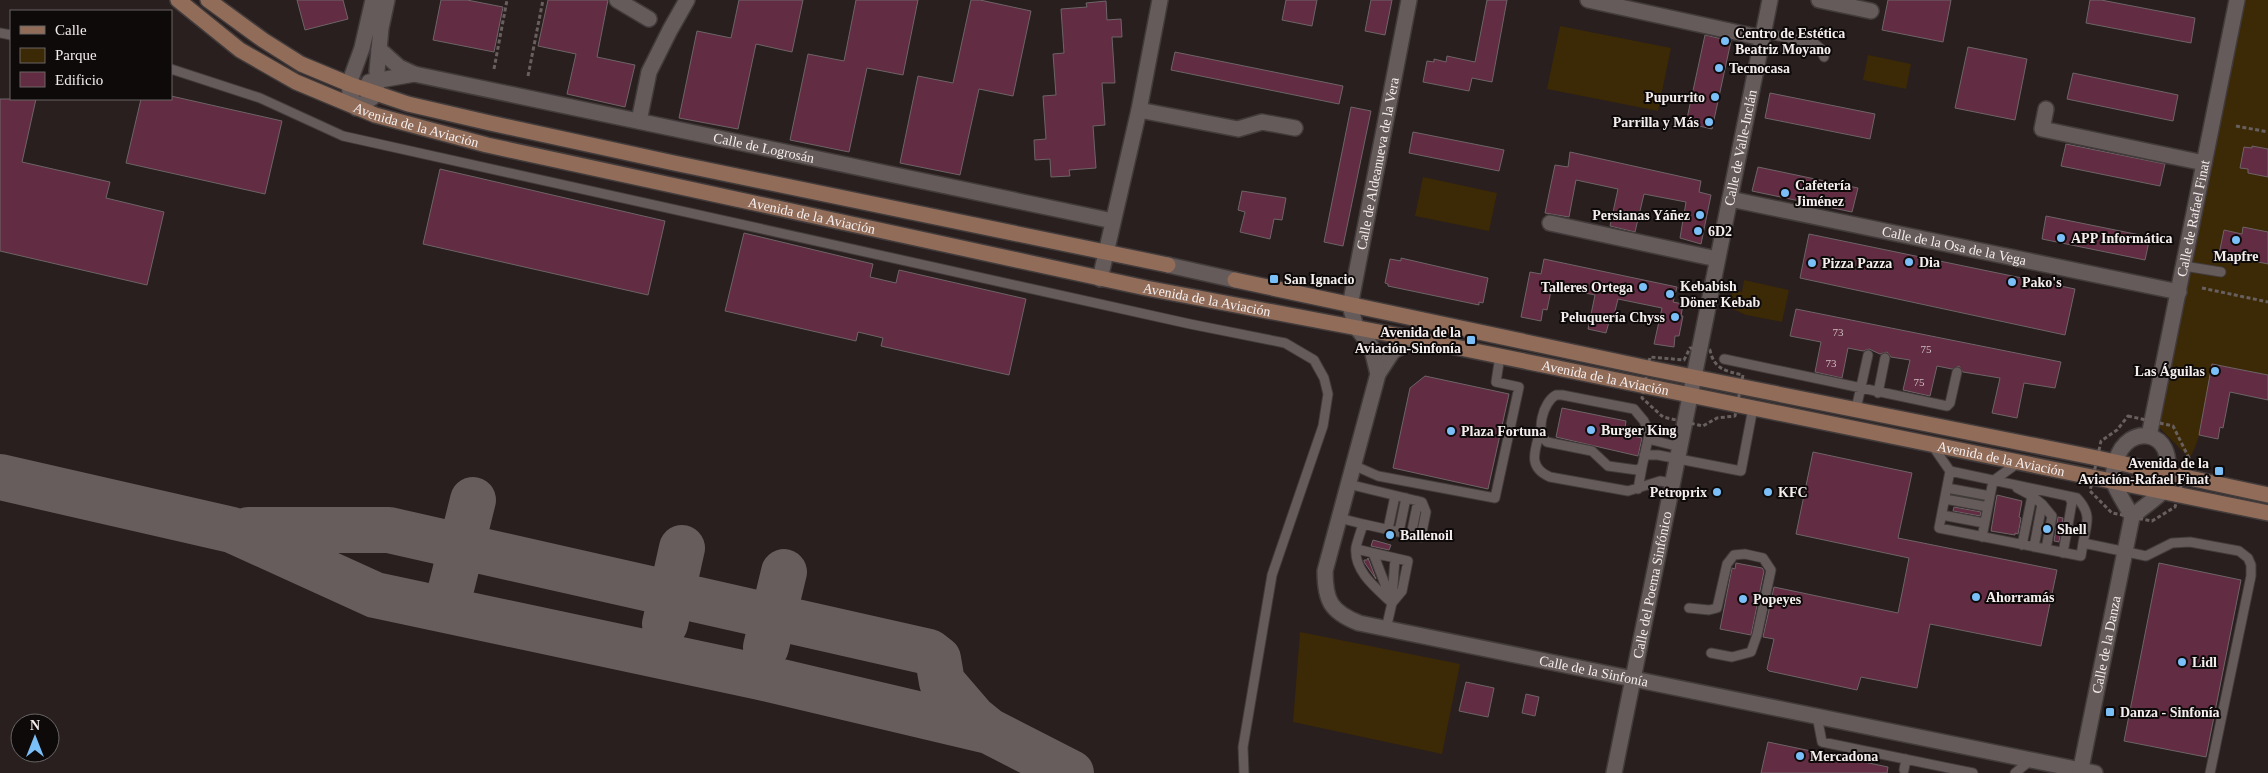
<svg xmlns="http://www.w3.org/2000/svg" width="2268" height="773" font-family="'Times New Roman',serif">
	<rect width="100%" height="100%" fill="#281f1e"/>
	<path fill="#3c2906" d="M2237 0H2268V375L2213 364C2209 384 2201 446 2189 458L2153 421Z
		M1560 26 1671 48 1658 111 1547 89Z
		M1868 55 1911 64 1906 89 1863 80Z
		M1423 177 1497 193 1489 231 1415 216Z
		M1744 280 1789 290 1782 322 1746 315 1733 309 1730 298 1733 291 1742 292Z
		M1300 632 1460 664 1442 754 1293 722Z"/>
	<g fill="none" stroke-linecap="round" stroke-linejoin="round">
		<path stroke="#665d5c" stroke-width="46" d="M0 477 232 530 375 595 760 677 989 731
			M248 530H389L929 652 938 659 942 682 973 718 989 731 1071 773
			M446 609 473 500
			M665 624 682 548
			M766 647 784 572"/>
	</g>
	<path fill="#622c42" stroke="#6e6467" d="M297 0H343L348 19 305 30Z
		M441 0H467L503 7 494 52 433 40Z
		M548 0H608L597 57 635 65 625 107 567 94 576 54 538 46Z
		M739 0H803L792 52 756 44 738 129 679 118 697 31 731 38Z
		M856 0H918L903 75 867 68 849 152 790 140 808 54 844 61Z
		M971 0H980L1031 11 1013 96 979 89 960 175 900 163 918 76 953 83Z
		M1286 0H1317L1312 26 1282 20Z
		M1371 0H1392L1385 35 1365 31Z
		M1487 0H1507L1492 82 1472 78 1469 91 1423 82 1427 61 1434 62V59L1446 62 1447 56 1475 62Z
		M1888 0H1951L1943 42 1882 30Z
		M2090 0H2101L2195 18 2191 43 2086 23Z
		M1106 1 1107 20 1121 19 1122 37H1112L1115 83H1102L1105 125 1093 126 1096 168 1069 170 1070 176 1051 177 1050 159 1035 160 1034 140 1046 139 1043 96 1056 95 1053 54 1064 53 1061 9 1087 7 1086 3Z
		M1705 35 1731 41 1712 129 1686 123Z
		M1968 47 2027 59 2015 120 1955 108Z
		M1175 52 1343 86 1339 104 1171 70Z
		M2073 73 2178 95 2173 121 2067 99Z
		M1770 93 1875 114 1870 139 1765 118Z
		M171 96 282 121 265 194 126 163 141 99H171Z
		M0 99H36L22 162 110 182 106 198 164 212 147 285 0 251Z
		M1351 107 1371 111 1343 246 1324 242Z
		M1413 132 1504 150 1499 171 1409 153Z
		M2066 144 2165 164 2160 186 2061 166Z
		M2252 146 2268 149V177L2248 173V169L2240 168 2244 147 2252 148Z
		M1570 152 1701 181 1699 192 1711 195 1701 244 1680 238 1686 202 1644 194 1635 232 1610 226 1618 189 1576 180 1569 217 1545 213 1555 165 1568 167Z
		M1758 167 1858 188 1852 212 1752 191Z
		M440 169 665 221 648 295 423 244Z
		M1242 191 1286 198 1282 220 1274 219 1270 239 1240 232 1245 212 1238 210Z
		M2046 216 2150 237 2145 260 2042 239Z
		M2243 227 2268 232V264L2219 254 2224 230 2242 234Z
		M744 233 873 264 870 277 896 283 899 270 1026 299 1009 375 881 346 883 338 858 332 856 341 725 311Z
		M1809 234 2075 289 2065 335 1800 278Z
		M1401 258 1488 278 1483 303 1479 302V305L1388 286V284L1385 283 1390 259 1401 261Z
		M1544 259 1677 287 1673 302 1683 304 1681 316H1683L1679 336H1675L1674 347 1654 344 1662 308 1618 299 1612 323 1609 322 1606 333 1588 329 1595 295 1552 286 1547 310 1543 309 1541 321 1521 317 1530 272 1541 274Z
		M1796 309 2061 362 2055 388 2024 383 2017 418 1992 413 2000 378 1963 372 1959 366 1952 369 1937 366 1930 396 1903 390 1910 360 1891 357 1887 352 1880 354 1869 349 1863 351 1848 348 1842 378 1815 372 1821 342 1790 336Z
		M2212 364 2268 375V400L2230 392 2223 428 2220 427 2218 439 2199 435Z
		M1425 376 1509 394 1488 489 1393 468 1410 388Z
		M1562 408 1626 421 1624 434 1642 438 1638 456 1556 437Z
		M1813 452 1912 473 1898 538 2057 570 2041 646 1930 624 1917 688 1861 677 1857 690 1769 671 1767 669 1774 639 1763 637 1774 587 1898 613 1909 558 1796 534Z
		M1997 495 2022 501 2019 517 2021 518 2018 534 2015 533V535L1991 531Z
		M1954 507 1981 512 1980 516 1953 511Z
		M2058 517 2063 518 2059 542 2054 541Z
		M1373 540 1391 545 1389 550 1371 546Z
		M1368 558 1376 579 1364 562V560H1367Z
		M1736 563 1762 568 1764 571 1751 635 1720 629 1732 568 1735 569Z
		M2159 563 2241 580 2206 757 2124 741Z
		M1466 682 1494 688 1488 717 1459 711Z
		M1526 694 1539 697 1535 716 1522 713Z
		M1768 742 1888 767 1887 773H1761Z"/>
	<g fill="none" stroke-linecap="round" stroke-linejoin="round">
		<g stroke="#423b3b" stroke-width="11">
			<path id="lane" d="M0 33 11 35
				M1763 33 1814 43 1821 49 1824 57
				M171 69 260 98 343 136 1190 324 1285 343 1314 360 1324 378 1328 394 1323 426 1272 575 1243 747 1244 773
				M2184 266 2221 272
				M1724 359 1947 406 1950 403 1957 372
				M1878 393 1885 358
				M1856 409 1868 355
				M1540 431C1535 451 1527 467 1550 477L1628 491 1660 481 1672 483
				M1649 434 1642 467 1637 470 1608 466 1592 451 1547 442C1535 432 1543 402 1556 395H1562L1634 409 1644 421 1652 440 1680 447
				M1932 445 1950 471 2077 498C2092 514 2087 523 2083 543
				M1644 455H1658L1741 471 1753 408
				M1353 465 1378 476 1495 498 1519 387 1496 382 1500 356
				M1950 471 1939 528 2081 556 2083 543 2146 556 2172 543 2190 542 2239 551 2248 558 2251 565V576L2210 773
				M1348 484 1422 502 1426 512 1421 537 1363 524
				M1947 488 1990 496
				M2017 488 2032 496 2022 545
				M1638 489 1642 467
				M2032 496 2042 504 2034 547
				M1945 499 1988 507
				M2042 504 2052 516 2046 549
				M1942 515 1984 523
				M1339 518 1363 524C1361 531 1358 539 1356 547 1353 571 1377 589 1392 603L1386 629
				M1388 529 1395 496
				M1399 532 1406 498
				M1411 535 1418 501
				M1982 537 1993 481 2019 462
				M1356 549 1408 561 1402 591 1392 603
				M1373 553 1391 600
				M2063 553 2072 502 2068 496
				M1392 600 1395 558
				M1689 608 1709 610 1717 608 1727 564 1734 555 1745 554 1763 558 1771 570 1757 635 1751 652 1732 657 1711 653
				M1817 716 1822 742 1973 773
				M1904 770 1906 759
				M2015 773 2031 760"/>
		</g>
		<g stroke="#423b3b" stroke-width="18">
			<g id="street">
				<path d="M373 0 362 48 349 84 350 93 356 108 372 98 375 92 378 81 377 71 381 28 387 0"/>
				<path d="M617 0 649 19"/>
				<path d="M1588 0 1762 38"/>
				<path d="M1819 0 1871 11"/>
				<path id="s1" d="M379 49 399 67 414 74 1113 221"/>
				<path d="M369 82 414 74"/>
				<path d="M2046 109 2042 129 2204 163"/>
				<path d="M1139 110 1238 129 1262 122 1295 128"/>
				<path d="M639 121 649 72 670 30 687 0"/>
				<path id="s2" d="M1730 199 2179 292"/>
				<path d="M1550 223 1717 259"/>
				<path d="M1168 265 1235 280"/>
				<path d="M1100 279 1139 110 1160 0"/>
				<path id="s3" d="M1416 339 1393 351 1378 374 1325 571C1325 601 1331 612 1359 623L2095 773"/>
				<path id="s4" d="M1378 374 1371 346 1356 327 1350 306 1409 0"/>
				<path id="s5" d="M2149 436 2237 0"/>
				<path id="s6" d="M1614 773 1770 0"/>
				<path id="s7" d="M2080 773 2132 517C2127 506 2118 494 2114 483 2111 478 2115 467 2116 461 2127 421 2178 430 2166 477 2165 481 2164 488 2162 492 2157 498 2139 510 2132 517"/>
			</g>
		</g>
		<g stroke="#423b3b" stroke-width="18">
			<g id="secondary">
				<path id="s8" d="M178 0 240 50 296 82 375 115 487 145 1146 288 1416 339 2268 513"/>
				<path d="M208 0 263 40 301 64 349 84 408 104 490 123 674 163 1168 265"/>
				<path d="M1235 280 1648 368 2097 458 2268 495"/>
			</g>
		</g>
		<path stroke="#685f5f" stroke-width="3" stroke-dasharray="4 2.5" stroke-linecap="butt" d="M494 69 507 0
			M528 76 543 0
			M2236 126 2268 132
			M2202 288 2268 302
			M1690 348 1710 350C1714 369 1725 371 1743 375L1735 416 1717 418 1703 426 1663 417 1642 398 1650 357 1684 360Z
			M2128 416 2173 426 2189 458 2175 507 2152 521 2112 513 2090 491 2101 441 2117 430Z"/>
		<use href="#lane" stroke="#655b5a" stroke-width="9"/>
		<use href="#street" stroke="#655b5a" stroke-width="15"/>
		<use href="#secondary" stroke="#906c59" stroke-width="15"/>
	</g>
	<g fill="#7abff8" stroke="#0e0a0a" stroke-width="2">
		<circle cx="1725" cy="41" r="5"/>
		<circle cx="1719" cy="68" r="5"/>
		<circle cx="1715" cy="97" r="5"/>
		<circle cx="1709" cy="122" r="5"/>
		<circle cx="1785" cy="193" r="5"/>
		<circle cx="1700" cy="215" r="5"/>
		<circle cx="1698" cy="231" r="5"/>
		<circle cx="2061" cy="238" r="5"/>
		<circle cx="2236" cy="240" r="5"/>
		<circle cx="1909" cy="262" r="5"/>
		<circle cx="1812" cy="263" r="5"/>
		<rect x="1269" y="274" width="10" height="10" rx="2.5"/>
		<circle cx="2012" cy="282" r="5"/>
		<circle cx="1643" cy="287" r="5"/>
		<circle cx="1670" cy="294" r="5"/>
		<circle cx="1675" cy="317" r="5"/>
		<rect x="1466" y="335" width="10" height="10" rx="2.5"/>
		<circle cx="2215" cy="371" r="5"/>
		<circle cx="1591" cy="430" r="5"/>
		<circle cx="1451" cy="431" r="5"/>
		<rect x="2214" y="466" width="10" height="10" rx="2.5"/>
		<circle cx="1717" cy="492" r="5"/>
		<circle cx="1768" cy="492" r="5"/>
		<circle cx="2047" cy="529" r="5"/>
		<circle cx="1390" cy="535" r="5"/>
		<circle cx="1976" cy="597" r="5"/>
		<circle cx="1743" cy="599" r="5"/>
		<circle cx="2182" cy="662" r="5"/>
		<rect x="2105" y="707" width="10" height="10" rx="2.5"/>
		<circle cx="1800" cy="756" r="5"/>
	</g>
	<g text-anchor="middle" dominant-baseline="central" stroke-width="4" stroke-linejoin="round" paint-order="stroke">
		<g font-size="11" fill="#d0bec3">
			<text x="1838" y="332">73</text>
			<text x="1926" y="349">75</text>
			<text x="1831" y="363">73</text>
			<text x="1919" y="382">75</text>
		</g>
		<g font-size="14" font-weight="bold" fill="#f5eeee" stroke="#0e0a0a" text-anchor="start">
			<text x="1735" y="33">Centro de Estética<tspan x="1735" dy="16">Beatriz Moyano</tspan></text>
			<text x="1729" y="68">Tecnocasa</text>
			<text x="1705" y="97" text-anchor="end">Pupurrito</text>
			<text x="1699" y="122" text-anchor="end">Parrilla y Más</text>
			<text x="1795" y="185">Cafetería<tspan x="1795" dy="16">Jiménez</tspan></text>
			<text x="1690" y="215" text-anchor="end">Persianas Yáñez</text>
			<text x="1708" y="231">6D2</text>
			<text x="2071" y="238">APP Informática</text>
			<text x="2236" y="256" text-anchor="middle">Mapfre</text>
			<text x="1919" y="262">Dia</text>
			<text x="1822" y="263">Pizza Pazza</text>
			<text x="1284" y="279">San Ignacio</text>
			<text x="2022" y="282">Pako's</text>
			<text x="1680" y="286">Kebabish<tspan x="1680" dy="16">Döner Kebab</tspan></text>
			<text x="1633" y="287" text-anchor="end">Talleres Ortega</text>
			<text x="1665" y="317" text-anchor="end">Peluquería Chyss</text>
			<text x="1461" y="332" text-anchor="end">Avenida de la<tspan x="1461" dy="16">Aviación-Sinfonía</tspan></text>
			<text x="2205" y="371" text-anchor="end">Las Águilas</text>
			<text x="1601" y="430">Burger King</text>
			<text x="1461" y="431">Plaza Fortuna</text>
			<text x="2209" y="463" text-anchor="end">Avenida de la<tspan x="2209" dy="16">Aviación-Rafael Finat</tspan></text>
			<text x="1707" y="492" text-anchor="end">Petroprix</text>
			<text x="1778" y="492">KFC</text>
			<text x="2057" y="529">Shell</text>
			<text x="1400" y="535">Ballenoil</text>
			<text x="1986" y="597">Ahorramás</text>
			<text x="1753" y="599">Popeyes</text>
			<text x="2192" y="662">Lidl</text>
			<text x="2120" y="712">Danza - Sinfonía</text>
			<text x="1810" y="756">Mercadona</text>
		</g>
		<g font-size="14" fill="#f5eeee" stroke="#0e0a0a">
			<text stroke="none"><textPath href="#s8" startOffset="272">Avenida de la Aviación</textPath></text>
			<text stroke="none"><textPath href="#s1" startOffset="401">Calle de Logrosán</textPath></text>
			<text stroke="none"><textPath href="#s6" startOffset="638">Calle de Valle-Inclán</textPath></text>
			<text stroke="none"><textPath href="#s4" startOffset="220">Calle de Aldeanueva de la Vera</textPath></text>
			<text stroke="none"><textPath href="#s8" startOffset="678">Avenida de la Aviación</textPath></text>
			<text stroke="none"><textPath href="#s5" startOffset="222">Calle de Rafael Finat</textPath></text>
			<text stroke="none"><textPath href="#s2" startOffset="229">Calle de la Osa de la Vega</textPath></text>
			<text stroke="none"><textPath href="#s8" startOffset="1082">Avenida de la Aviación</textPath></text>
			<text stroke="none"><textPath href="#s8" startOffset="1488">Avenida de la Aviación</textPath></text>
			<text stroke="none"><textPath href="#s8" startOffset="1892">Avenida de la Aviación</textPath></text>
			<text stroke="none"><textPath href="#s6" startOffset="192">Calle del Poema Sinfónico</textPath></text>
			<text stroke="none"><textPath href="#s7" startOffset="131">Calle de la Danza</textPath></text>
			<text stroke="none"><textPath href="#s3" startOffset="565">Calle de la Sinfonía</textPath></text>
		</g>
	</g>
	<rect x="10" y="10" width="162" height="90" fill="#0e0a0a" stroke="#6a6565"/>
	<rect x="20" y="26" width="25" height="8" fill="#906c59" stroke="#6a6565"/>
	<text x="55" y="35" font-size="15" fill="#f5eeee">Calle</text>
	<rect x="20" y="48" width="25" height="15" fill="#3c2906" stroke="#6a6565"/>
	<text x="55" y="60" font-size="15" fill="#f5eeee">Parque</text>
	<rect x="20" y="72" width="25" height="15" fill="#622c42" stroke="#6a6565"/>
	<text x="55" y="85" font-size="15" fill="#f5eeee">Edificio</text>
	<g transform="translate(35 738)"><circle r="24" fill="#0e0a0a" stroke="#6a6565"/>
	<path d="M0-4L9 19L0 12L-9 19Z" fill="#7abff8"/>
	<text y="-8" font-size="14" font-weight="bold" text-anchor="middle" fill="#f5eeee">N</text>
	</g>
</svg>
